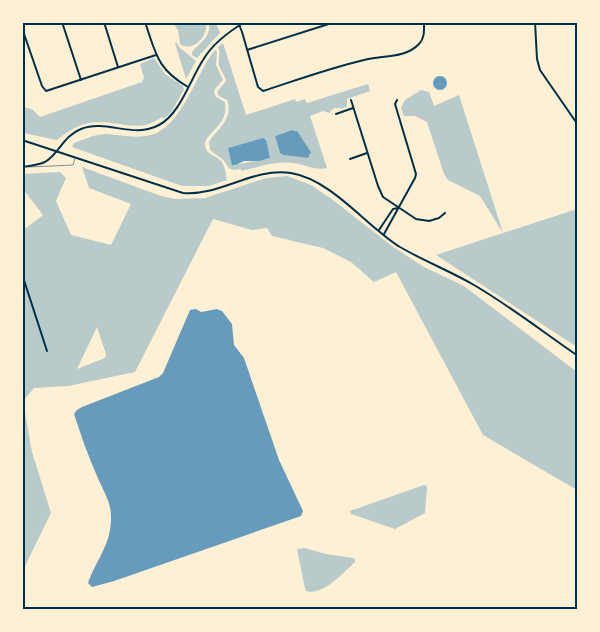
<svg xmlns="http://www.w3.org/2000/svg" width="600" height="632" font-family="Figtree,sans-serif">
	<rect width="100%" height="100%" fill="#fdf0d5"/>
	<path fill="#b9caca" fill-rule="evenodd" d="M173 23H206C208 36 193 53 180 44L178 30Z
		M209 23H216L220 33 197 58 192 55V52C200 42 211 38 209 23Z
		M175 43H177L179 47 196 61 186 79Z
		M223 43 246 115 295 99 296 102 305 99 307 103 368 84 370 91 347 99V107L342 108H334L329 113 323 111 310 116 327 168C315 171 305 164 292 163 274 161 258 167 241 171V169C225 172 230 165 221 158 217 155 213 153 210 150L209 142C217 129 234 119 227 100L219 96 217 92 226 81C225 74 220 71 219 65 218 58 221 54 218 47ZM292 130H296L311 152 308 158 283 155 280 153 275 136ZM261 139 270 158C257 162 247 161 234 166L228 148Z
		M215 50 217 52 216 65 223 80 215 89 214 93 216 97 225 102C229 126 207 131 205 144 205 155 216 155 221 161 225 166 226 174 227 180L209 186H182L72 147 74 143C85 139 95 134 107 134 120 135 132 138 145 136 181 133 195 74 215 50Z
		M154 58 165 74 183 86 184 89 172 111 164 119 162 117C157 120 151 124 145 125 136 127 127 125 118 124 92 119 78 123 57 140L23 133V107L32 109 40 117 142 82 144 78 140 64Z
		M421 90 429 92 434 106 459 95 503 233 577 209V347L436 255 503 233 480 196 448 180 444 174 427 122 415 116H404L401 108 405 100Z
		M82 167 161 196 175 199 205 198 266 178 287 176 311 185 333 200 392 246 424 267 464 286 577 372V490L483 435 396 272 374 282 351 262 323 248 272 236 267 228 252 230 213 219 135 372 68 386 34 388 23 401V225L26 228 43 215 23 189V174L60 172 66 178 56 201 71 235 111 245 131 204 89 188ZM97 327 106 354 105 358 77 369Z
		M23 401 32 452 51 513 23 570Z
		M424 485 427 486V489L425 513 395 529 351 514 350 511Z
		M304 548 326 554 353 558 355 559V562C343 573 323 596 306 591L305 588 297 549Z"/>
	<path fill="#669bbc" d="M433 83a7 7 0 1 1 14 0a7 7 0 1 1-14 0Z
		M292 130 297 131 311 152 308 158 283 155 280 153 275 136Z
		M263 138 266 140 270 158 259 161H244L236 165H232L228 148Z
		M196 309 201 312 217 309 222 311 232 324 234 345 244 358 279 460 303 511 301 516 114 581 92 587 88 583C94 565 107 549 110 530 114 505 106 497 97 476 88 456 81 435 74 414L77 410 82 407 159 377 163 373 190 310Z"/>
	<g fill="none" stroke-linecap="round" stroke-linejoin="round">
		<path stroke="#003049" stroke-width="0.5" d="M29 167 73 165 75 158"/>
		<path stroke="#003049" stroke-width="2" d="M62 22 81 80
			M104 22 118 67
			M145 22C156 54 157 69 188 87
			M238 22 242 32 258 87 263 91C297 80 330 68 364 60 381 55 405 59 419 44 425 38 424 30 424 22
			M535 22 537 59 540 70 578 125
			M22 28 42 86 46 91 156 55
			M247 50 335 22
			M351 100 378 186 383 197 416 219 429 221 439 218 445 213
			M336 114 353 108
			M350 159 367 153
			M379 230 393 209 398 208
			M384 234 415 178 416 174 395 104 397 100
			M22 274 47 351"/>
		<path stroke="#003049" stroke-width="2" d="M22 140 183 193C222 196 253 167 291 173 332 180 365 225 400 247 424 261 450 271 474 285 510 306 543 332 578 356
			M22 167C30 166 38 165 45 162 59 154 63 136 81 129 107 119 133 139 159 125 180 114 190 80 203 60 213 43 228 32 245 22"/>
	</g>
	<rect width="600" height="632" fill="none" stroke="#fdf0d5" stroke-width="48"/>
	<rect x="24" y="24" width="552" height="584" fill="none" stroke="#003049" stroke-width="2"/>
</svg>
